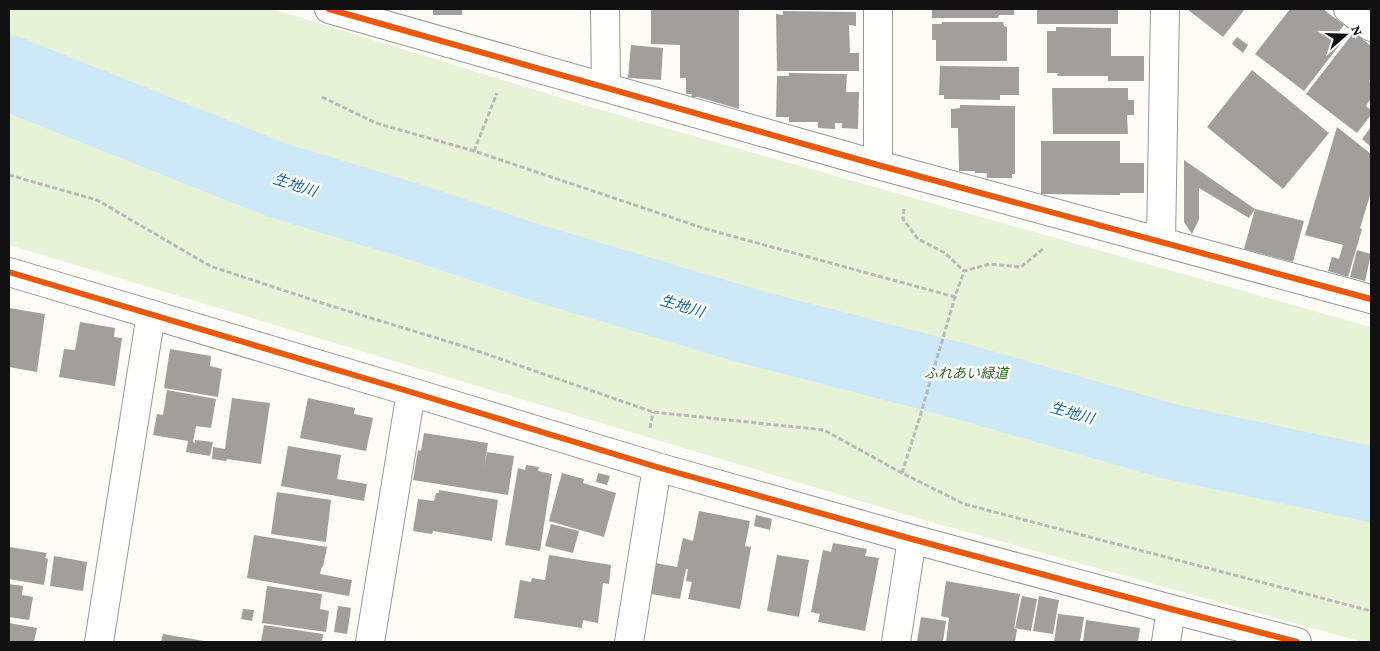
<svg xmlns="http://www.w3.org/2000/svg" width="1380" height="651" font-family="'Crimson Pro','Noto Sans JP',serif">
	<rect width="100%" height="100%" fill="#fdfcf7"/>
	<path fill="#e7f3d7" d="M9 9H273L584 105 1371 327V642H1363L917 518 9 245Z"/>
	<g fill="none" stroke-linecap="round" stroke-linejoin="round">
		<path stroke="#cde8f7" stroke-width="75" d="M9 73 277 180 415 222 534 262 748 326 964 382 1168 441 1371 484"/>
	</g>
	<path fill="#a19f9c" d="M433 9H462V15H433Z
		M651 9H739V109L698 97H691L692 94H686V78H680V45L651 44Z
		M932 9H1014V15H999L998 18H932Z
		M1037 9H1118V24H1037Z
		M1187 9H1245L1223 37Z
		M1290 9H1323L1344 25 1334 38 1341 43 1304 91 1255 54Z
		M783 11 856 12V26L849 25 850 53H859V71H777L776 14 783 15Z
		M942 22H1003L1004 26 1007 27V61H936V40H932V24H942Z
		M1056 27 1111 28V56H1144V81H1108V76H1057L1058 73H1047V31H1056Z
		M1354 32 1371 46V79L1369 81 1371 83V98L1366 106 1371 110V115L1357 133 1306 94Z
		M1237 37 1248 45 1243 53 1232 44Z
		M631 45 663 48 661 80 628 78Z
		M940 66 1019 67V95H1000V100L944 99V95H939Z
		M1252 70 1329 133 1283 189 1207 127Z
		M789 73 847 74 846 92H859L858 129 842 128V123H835V129L818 128V122H789V117H776L777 76H789Z
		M1052 88H1128V100H1134V115H1127L1128 134H1053Z
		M960 105 1015 106V174H1012V178H987V173H975V171H959L958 128H951V109L960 108Z
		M1337 127 1371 154V192L1360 228 1362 229 1348 277 1328 271 1332 257 1339 259 1343 245 1305 235Z
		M1371 127V147L1362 139Z
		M1041 141H1120V163H1144V193H1120V195L1041 194Z
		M1184 160 1255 209 1249 218 1199 188V219L1192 234 1184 222Z
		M1255 209 1304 221 1293 262 1244 249Z
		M1357 250 1371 254 1365 281 1350 277Z
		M9 308 45 314 37 372 9 367Z
		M80 322 115 328 114 337 122 338 115 386 59 377 64 349 75 350Z
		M170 349 211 356 210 366 222 369 218 397 164 388Z
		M167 390 216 399 211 428 196 426 193 442 195 443V440L213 442 210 456 186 452 188 441 153 435 157 414 163 415Z
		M232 398 270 403 261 464 227 459 226 461 212 459 213 447 225 449Z
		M308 398 355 408 354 414 373 418 366 451 300 438Z
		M424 433 488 443 484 468 487 452 514 456 508 495 413 480 418 450 421 451Z
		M288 446 341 455 337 479 367 484 364 501 281 486Z
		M526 465 539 467 538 471 552 474 540 551 505 545 518 468 525 470Z
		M562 473 584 479 583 483 616 493 604 537 549 521Z
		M598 473 610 476 607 485 596 482Z
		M439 490 498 500 492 541 433 531 432 534 413 531 418 499 434 501 436 493H439Z
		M277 492 331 500 326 542 271 534Z
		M699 511 750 521 745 546 751 547 740 609 688 599 692 582 686 581 688 569H686L680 599 651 594 656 563 677 567 683 538 693 541Z
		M756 515 772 519 770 530 754 526Z
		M551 524 579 531 573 553 545 546Z
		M254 535 327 547 323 567 322 566 320 574 352 580 349 596 247 578Z
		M833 543 867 549 865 556 879 558 865 631 818 622 820 614 811 612 823 550 831 552Z
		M9 547 47 553 45 558 48 559 44 585 9 579Z
		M549 555 611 565 609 584 603 583 598 623 583 620 582 628 514 618 520 580 531 582 532 578 545 580Z
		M777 555 809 560 799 617 767 611Z
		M54 556 87 562 83 591 50 586Z
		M946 581 1020 594 1014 629H1017L1015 642H946L949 618 941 616Z
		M9 584 23 586 22 595 33 597 29 620 9 617Z
		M267 586 322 594 320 609 329 611 326 632 262 623Z
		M1022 596 1037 599 1031 631 1015 628Z
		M1039 596 1059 600 1053 634 1033 631Z
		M338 606 351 608 347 634 334 632Z
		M243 609 254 610 252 621 241 619Z
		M1058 614 1084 617 1080 642H1054Z
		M921 617 946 621 943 642H917Z
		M1086 620 1140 628 1138 642H1083Z
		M9 623 37 628 34 642H9Z
		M264 625 323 634 322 642H261Z
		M163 634 204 641V642H161Z"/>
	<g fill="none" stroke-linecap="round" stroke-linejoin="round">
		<g stroke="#979795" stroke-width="30">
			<path id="minor" d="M329 9 878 165 1371 299
				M605 9 606 87
				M1348 9 1371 27
				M878 165V9
				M1161 241 1165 9
				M9 272 411 392 657 467 912 539 1171 609 1297 642
				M99 642 151 314
				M370 642 411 392
				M629 642 657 467
				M896 642 912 539
				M1166 642 1171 609"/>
		</g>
		<path stroke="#b9b9b8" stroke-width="3" stroke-dasharray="5 2.5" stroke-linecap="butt" d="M322 97 376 123 474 151 706 229 955 297
			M474 151 497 93
			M9 175 97 200 210 266 328 305 463 346 653 412 824 430 902 473 964 504 1371 611
			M904 209 903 219 918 239 945 253 964 271
			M650 428 653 412
			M902 473 918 423 955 297 964 271 990 264 1021 267 1044 248"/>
		<use href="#minor" stroke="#fffffe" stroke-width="28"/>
		<g stroke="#fff" stroke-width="9">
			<path id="cycleway" d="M329 9 878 165 1371 299
				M9 272 411 392 657 467 912 539 1171 609 1297 642"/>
		</g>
		<use href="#cycleway" stroke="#e8590c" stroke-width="6"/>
	</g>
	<g text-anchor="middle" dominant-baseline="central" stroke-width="5" stroke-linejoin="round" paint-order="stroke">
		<g font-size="14" font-style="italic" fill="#2f6b1f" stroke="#fff">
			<text x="966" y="373">ふれあい緑道</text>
		</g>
		<g font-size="15" font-style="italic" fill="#1768a6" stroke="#fff">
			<text transform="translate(295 185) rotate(18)">生地川</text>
			<text transform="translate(682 306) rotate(17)">生地川</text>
			<text transform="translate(1072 413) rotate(16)">生地川</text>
		</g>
	</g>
	<rect width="1380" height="651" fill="none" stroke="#111111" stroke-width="20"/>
	<g transform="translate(1345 35) rotate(70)" stroke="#ffffff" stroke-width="4" paint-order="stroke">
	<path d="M0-4L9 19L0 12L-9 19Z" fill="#111111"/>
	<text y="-8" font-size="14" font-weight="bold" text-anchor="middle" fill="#111111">N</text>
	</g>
</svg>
